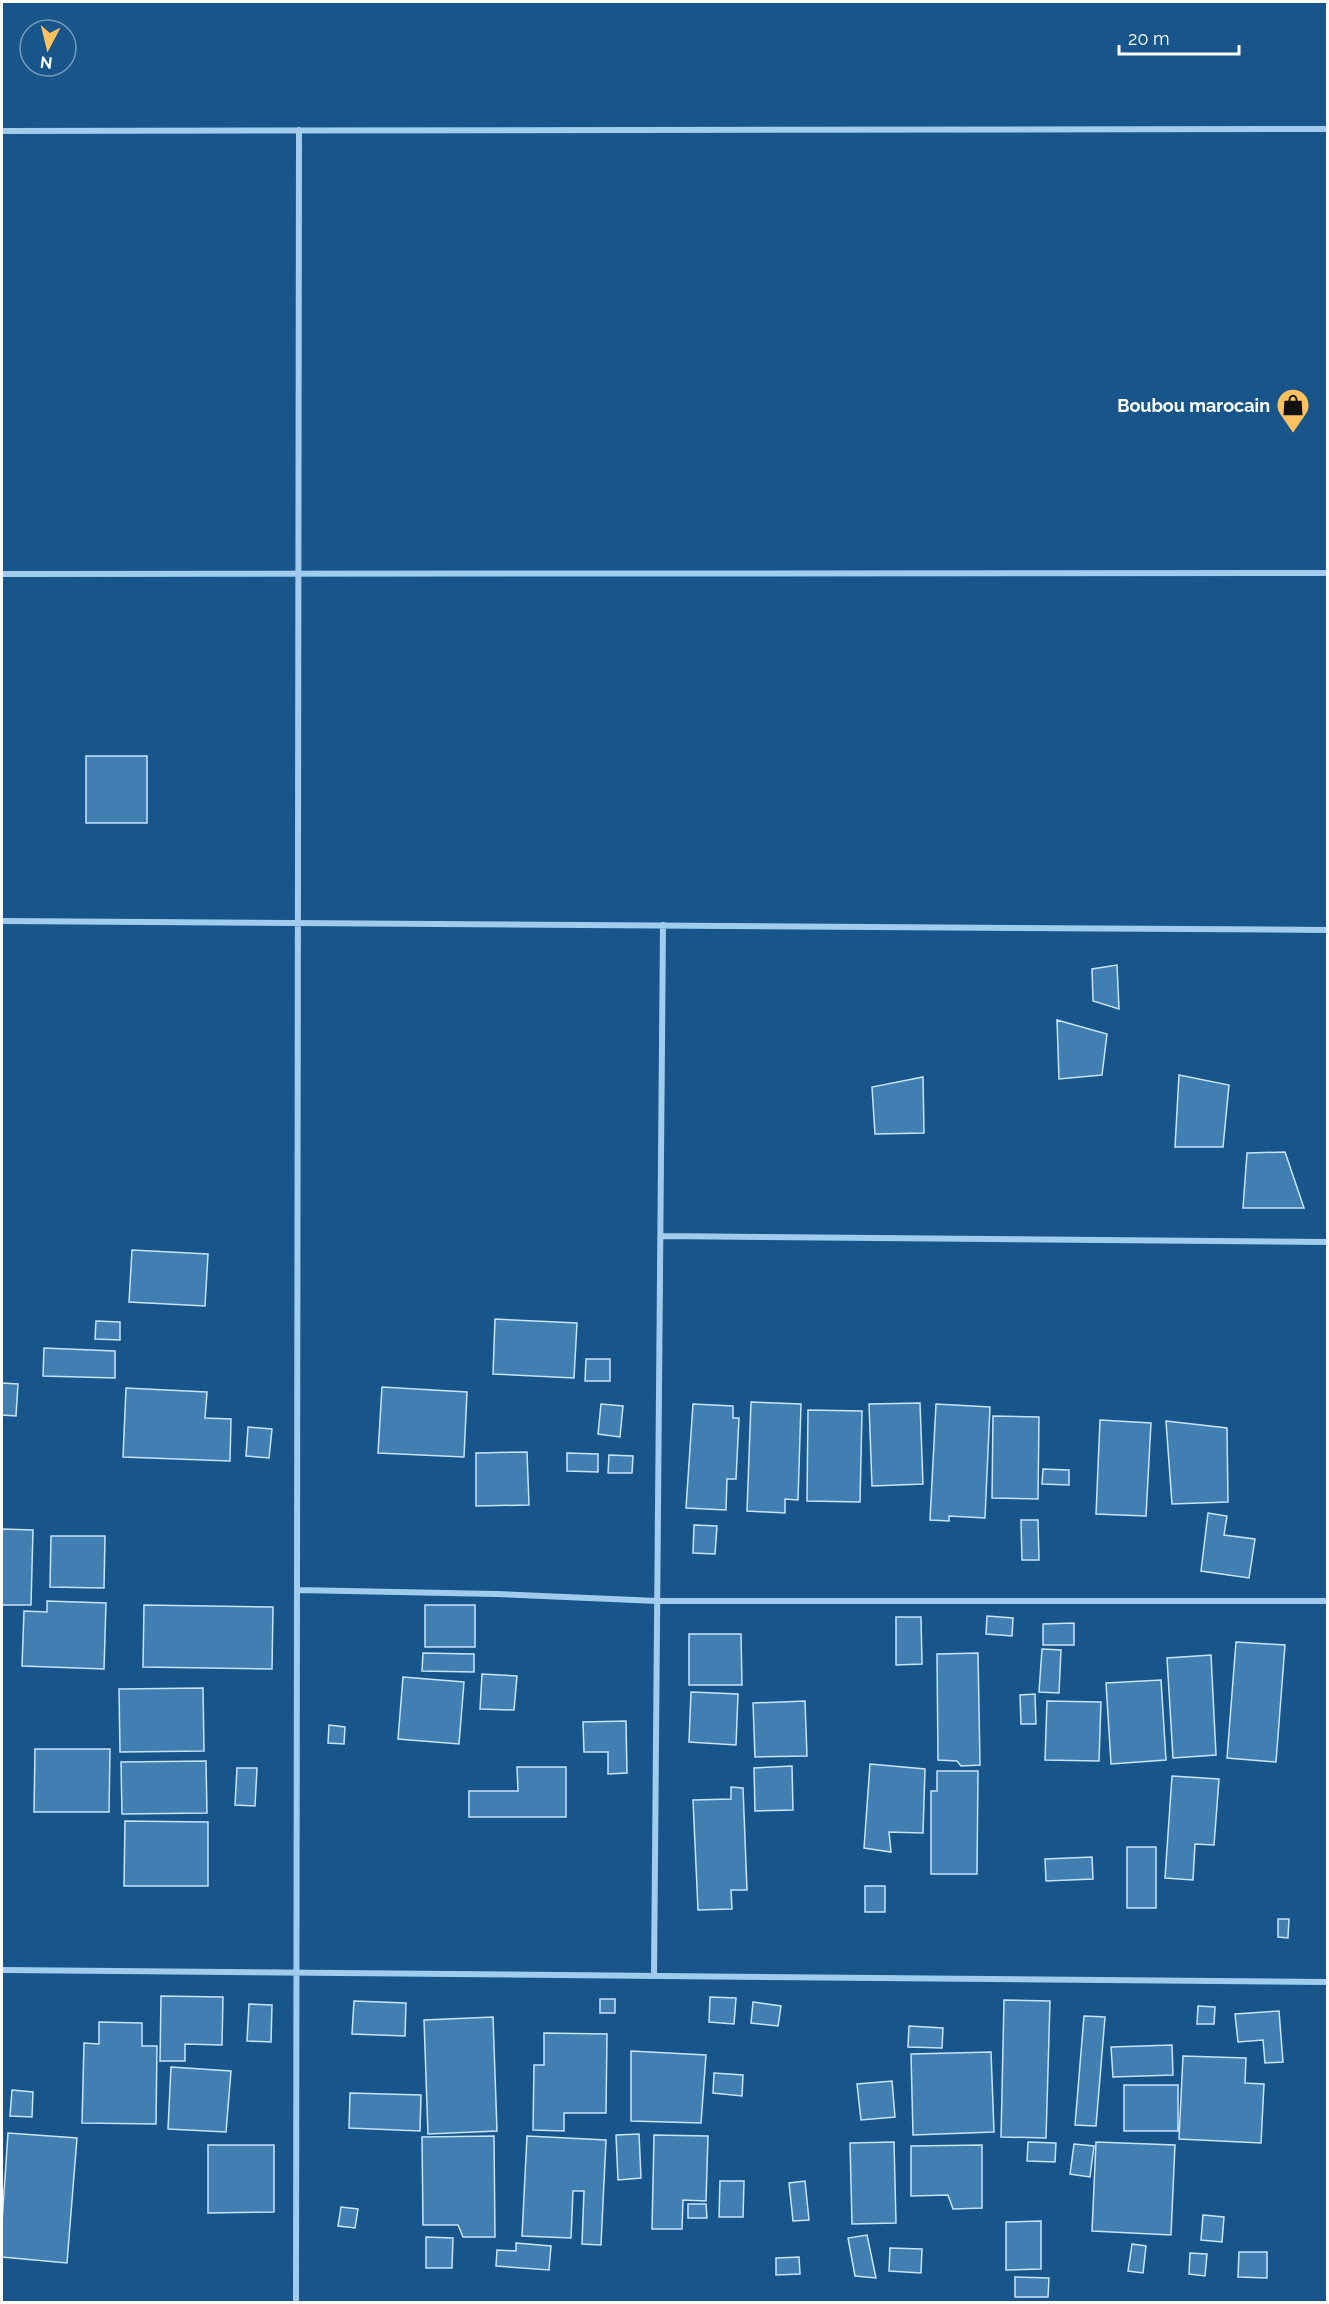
<svg xmlns="http://www.w3.org/2000/svg" width="1329" height="2304" font-family="Raleway,sans-serif">
	<rect width="100%" height="100%" fill="#18558a"/>
	<path fill="#417fb3" stroke="#c8e4fa" stroke-width="1.5" d="M86 756H147V823H86Z
		M1117 965 1119 1009 1093 1001 1092 969Z
		M1057 1020 1107 1034 1102 1075 1059 1079Z
		M1179 1075 1229 1085 1223 1147H1175Z
		M923 1077 924 1133 875 1134 872 1087Z
		M1285 1152 1304 1208H1243L1247 1153Z
		M132 1250 208 1254 205 1306 129 1302Z
		M495 1319 577 1323 574 1378 493 1374Z
		M96 1321 120 1322V1340L95 1339Z
		M44 1348 115 1351V1378L43 1376Z
		M586 1359H610V1381H585Z
		M2 1383 18 1384 16 1416 2 1415Z
		M382 1387 467 1392 464 1457 378 1453Z
		M126 1388 207 1392 205 1418 231 1419 230 1461 123 1457Z
		M751 1402 801 1404 798 1500 785 1499V1513L747 1511Z
		M920 1403 923 1484 872 1486 869 1404Z
		M601 1404 623 1406 620 1437 598 1434Z
		M693 1404 733 1406V1418H739L736 1479H727L726 1510 686 1508Z
		M936 1404 990 1407 985 1518 949 1516V1521L930 1520Z
		M808 1410 862 1411 860 1502 807 1501Z
		M993 1416 1039 1417 1038 1499 992 1498Z
		M1100 1420 1151 1423 1146 1516 1096 1514Z
		M1166 1421 1227 1428 1228 1502 1172 1504Z
		M248 1427 272 1429 269 1458 246 1456Z
		M527 1452 529 1505 476 1506V1453Z
		M567 1453 598 1454V1472L567 1471Z
		M609 1455 633 1456 632 1473H608Z
		M1043 1469 1069 1470V1485L1042 1484Z
		M1208 1513 1227 1516 1224 1535 1255 1539 1249 1578 1201 1571Z
		M1021 1520H1038L1039 1560H1022Z
		M694 1525 717 1526 715 1554 693 1553Z
		M2 1529 33 1530 31 1605H2Z
		M51 1536H105L104 1588 50 1587Z
		M47 1601 106 1603 104 1669 22 1666 24 1611 47 1612Z
		M144 1605 273 1607 272 1669 143 1667Z
		M425 1605H475V1647H425Z
		M987 1616 1013 1618 1012 1636 986 1634Z
		M896 1617H921L922 1664 896 1665Z
		M1074 1623V1645H1043V1624Z
		M689 1634H741L742 1685H689Z
		M1236 1642 1285 1645 1276 1762 1227 1758Z
		M1042 1649 1061 1650 1059 1693 1039 1692Z
		M423 1653 474 1654V1672L422 1671Z
		M978 1653 980 1765 961 1766 957 1761 938 1760 937 1654Z
		M1211 1655 1216 1755 1173 1758 1167 1658Z
		M482 1674 517 1676 514 1710 480 1709Z
		M403 1677 464 1682 459 1744 398 1739Z
		M1161 1680 1166 1760 1111 1764 1106 1683Z
		M203 1688 204 1751 120 1752 119 1689Z
		M691 1692 738 1694 736 1745 689 1742Z
		M1035 1694 1036 1724H1021L1020 1695Z
		M805 1701 807 1756 755 1757 753 1703Z
		M1047 1701 1101 1702 1099 1761 1045 1760Z
		M626 1721 627 1773 608 1774V1752H584L583 1722Z
		M329 1725 345 1727 344 1744 328 1743Z
		M35 1749H110L109 1812H34Z
		M206 1761 207 1813 122 1814 121 1762Z
		M870 1764 925 1769 923 1833 889 1832 891 1852 864 1848Z
		M792 1766 793 1810 755 1811 754 1768Z
		M517 1767H566V1817H469V1791H518Z
		M237 1768H257L255 1806 235 1805Z
		M937 1771H978L977 1874H931V1791H937Z
		M1172 1776 1219 1779 1214 1845 1195 1844 1193 1880 1165 1878Z
		M731 1787 743 1788 747 1890H731L732 1909 698 1910 693 1800 731 1799Z
		M125 1821 208 1822V1886H124Z
		M1127 1847H1156V1908H1127Z
		M1092 1857 1093 1879 1046 1881 1045 1859Z
		M865 1886H885V1912H865Z
		M1278 1919H1289L1288 1938 1278 1937Z
		M161 1996 223 1997 222 2045 185 2044V2061H160Z
		M710 1997 736 1998 734 2024 709 2022Z
		M600 1999H615V2013H600Z
		M1004 2000 1050 2001 1046 2138 1001 2137Z
		M354 2001 406 2003 405 2036 352 2034Z
		M753 2002 781 2006 778 2026 751 2023Z
		M249 2004 272 2005 271 2042 247 2041Z
		M1198 2006 1215 2007 1214 2024H1197Z
		M1279 2011 1283 2062 1265 2063 1263 2040 1238 2042 1235 2014Z
		M1084 2016 1105 2017 1096 2126 1075 2125Z
		M493 2017 497 2131 428 2134 424 2020Z
		M99 2022 142 2023V2046H157L156 2124 82 2123 84 2043 99 2044Z
		M909 2026 943 2028 942 2048 908 2047Z
		M544 2033 607 2034 606 2113H564V2131L533 2130 534 2065H544Z
		M1172 2045 1173 2075 1113 2077 1111 2047Z
		M631 2051 706 2055 701 2123 631 2121Z
		M991 2052 994 2132 913 2135 911 2054Z
		M1183 2056 1246 2058 1245 2083 1264 2084 1261 2143 1179 2139Z
		M171 2067 231 2071 226 2132 168 2129Z
		M714 2073 743 2075 742 2096 713 2093Z
		M892 2081 895 2117 861 2120 857 2084Z
		M1124 2085H1178V2131H1124Z
		M12 2090 33 2092 32 2117 10 2116Z
		M350 2093 421 2095 420 2131 349 2128Z
		M8 2133 77 2138 67 2263 2 2257V2222Z
		M639 2134 641 2178 618 2180 616 2135Z
		M654 2135 708 2136 706 2201 683 2200 682 2229H652Z
		M494 2136 495 2237H463L458 2225H423L422 2137Z
		M527 2136 606 2140 601 2245 582 2244 584 2191H573L571 2238 522 2236Z
		M894 2142 896 2223 852 2224 850 2143Z
		M1028 2142 1056 2143 1055 2162 1027 2161Z
		M1096 2142 1175 2145 1171 2235 1092 2231Z
		M1074 2144 1094 2146 1090 2177 1070 2174Z
		M208 2145H274V2212L208 2213Z
		M982 2145V2208L953 2209 948 2195 911 2196V2146Z
		M720 2181H744L743 2217H719Z
		M805 2181 809 2220 793 2221 789 2183Z
		M688 2204H706L707 2218H688Z
		M341 2207 358 2209 355 2228 338 2226Z
		M1203 2215 1224 2217 1222 2242 1201 2240Z
		M1041 2221V2269L1006 2270V2222Z
		M867 2235 876 2278 855 2276 848 2238Z
		M426 2237 453 2238 452 2268H426Z
		M516 2243 551 2246 549 2270 496 2266 497 2250 516 2251Z
		M1132 2244 1146 2246 1143 2273 1128 2271Z
		M890 2248 922 2249 921 2273 889 2271Z
		M1239 2252H1267V2278L1238 2277Z
		M1190 2253 1207 2254 1205 2276 1189 2274Z
		M799 2257 800 2274 776 2275V2258Z
		M1015 2277 1049 2278 1048 2297H1015Z"/>
	<g fill="none" stroke-linecap="round" stroke-linejoin="round">
		<path stroke="#a2ccee" stroke-width="6" d="M2 131 1328 129
			M2 574 1328 573
			M2 921 1328 930
			M661 1236 1328 1242
			M297 1590 496 1594 657 1601H1328
			M2 1970 1328 1982
			M654 1976 663 925
			M296 2302 299 130"/>
	</g>
	<defs>
		<g id="shop-pin" transform="scale(1.725)"><path d="M0 17L-7.5 6A9.5 9.5 0 1 1 7.5 6Z" fill="#ffc15f" stroke="#18558a"/><path d="M-5-2.5h2.3a2.7 3.5 0 0 1 5.4 0H5L5.5 6h-11ZM-1.5-2.5h3a1.5 2.3 0 0 0-3 0Z" fill="#111"/></g>
	</defs>
	<g fill-rule="evenodd">
		<use href="#shop-pin" x="1293" y="405"/>
	</g>
	<g text-anchor="middle" dominant-baseline="central" stroke-width="6" stroke-linejoin="round" paint-order="stroke">
		<g font-size="18" font-weight="bold" fill="#fff" stroke="#18558a" text-anchor="end">
			<text x="1270" y="405">Boubou marocain</text>
		</g>
	</g>
	<rect width="1329" height="2304" fill="none" stroke="#ffffff" stroke-width="6"/>
	<g transform="translate(48 48) rotate(187)"><circle r="28" fill="#18558a" stroke="#7499b9" stroke-width="1.5"/>
	<path d="M0-4.5L10 22L0 15L-10 22Z" fill="#ffc15f"/>
	<text y="-9" font-size="16" font-weight="bold" text-anchor="middle" fill="#ffffff">N</text>
	</g>
	<path d="M1119 45v9h120v-9" fill="none" stroke="#ffffff" stroke-width="3"/>
	<text x="1128" y="45" font-size="18" fill="#ffffff" stroke="#18558a" stroke-width="4.5" paint-order="stroke">20 m</text>
</svg>
